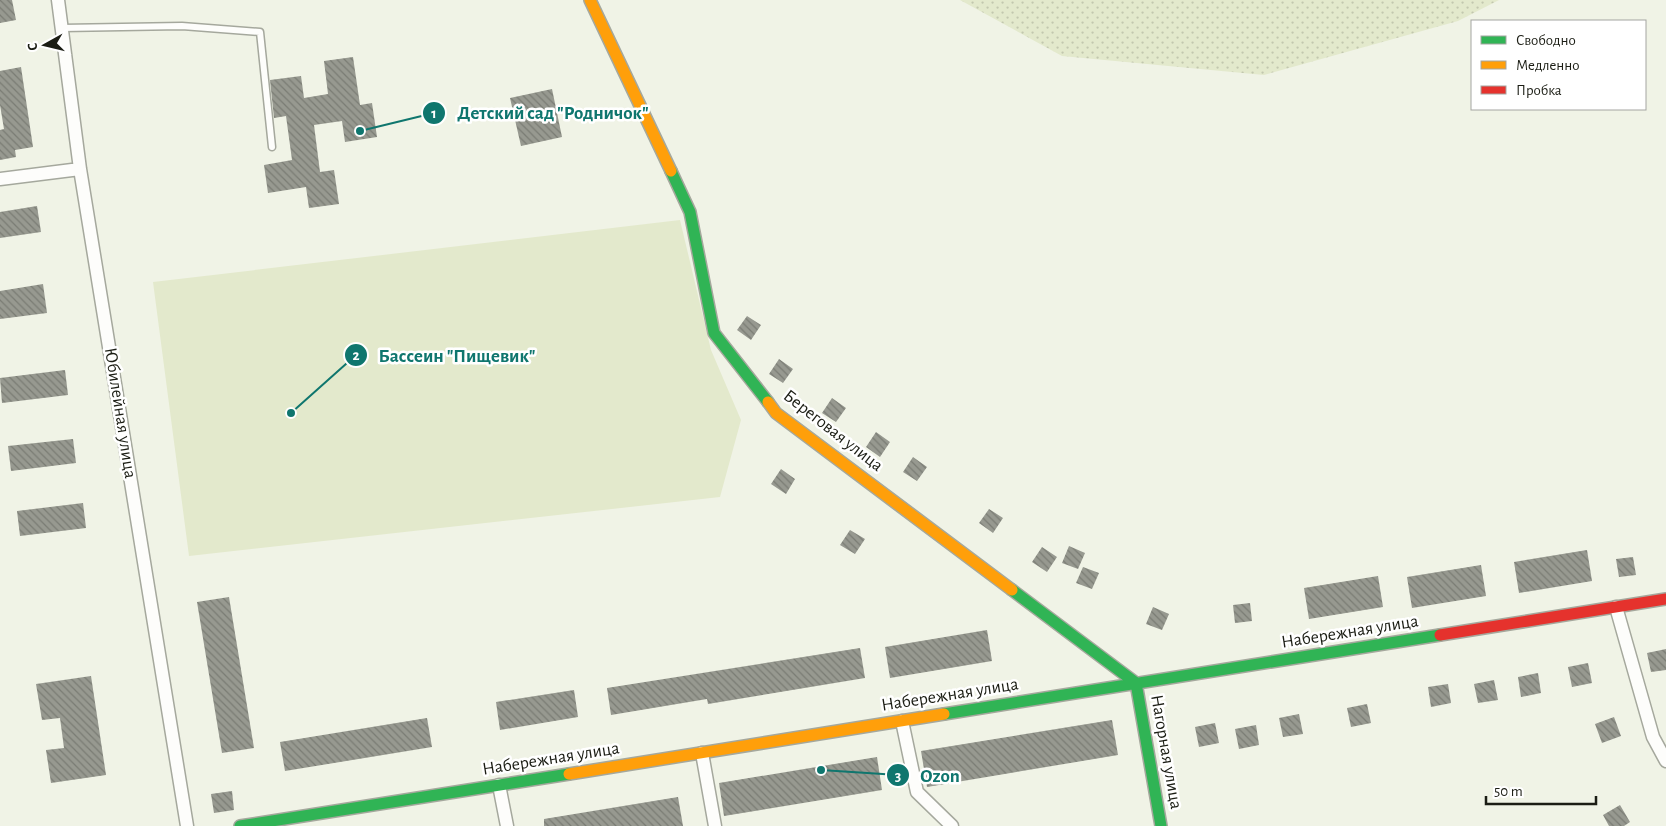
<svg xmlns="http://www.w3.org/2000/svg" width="1666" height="826" font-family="'Alegreya Sans',sans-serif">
	<defs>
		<pattern id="grass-dots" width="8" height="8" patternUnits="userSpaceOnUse" patternTransform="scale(1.25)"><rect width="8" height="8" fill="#e3e9cc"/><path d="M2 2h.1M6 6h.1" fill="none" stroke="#c2c7ae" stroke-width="1.8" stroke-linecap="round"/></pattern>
		<pattern id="building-back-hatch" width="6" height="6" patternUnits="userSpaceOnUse" patternTransform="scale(1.25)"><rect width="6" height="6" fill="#979990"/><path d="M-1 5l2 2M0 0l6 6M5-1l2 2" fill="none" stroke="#7a7c74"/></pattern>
	</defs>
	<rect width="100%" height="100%" fill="#f0f3e6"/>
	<path fill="url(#grass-dots)" d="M960 0H1499L1458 21 1264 75 1062 56Z"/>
	<path fill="#e3e9cc" d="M680 220 711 350 741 420 720 497 189 556 153 282Z"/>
	<path fill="url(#building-back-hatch)" d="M0 0H12L16 20 0 23Z
		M353 57 360 105 372 103 377 137 345 142 342 121 314 125 320 172 334 170 339 204 309 208 306 187 268 193 264 165 292 160 286 116 274 118 270 80 301 76 304 98 328 94 324 61Z
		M21 67 33 147 15 150 16 157 0 160V130L4 129 0 105V71Z
		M552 89 562 137 521 146 510 98Z
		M37 206 41 232 0 238V212Z
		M43 284 47 313 0 319V291Z
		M747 316 761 325 751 340 737 330Z
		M779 359 793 369 783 383 769 374Z
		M65 370 68 395 2 403 0 378Z
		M832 398 846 408 836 422 822 413Z
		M876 432 890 442 880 457 866 447Z
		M73 439 76 463 11 471 8 446Z
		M913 457 927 467 917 481 903 472Z
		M781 469 795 479 786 494 771 484Z
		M83 503 86 528 20 536 17 511Z
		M989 509 1003 518 993 533 979 523Z
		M850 530 865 539 855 554 840 545Z
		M1069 546 1085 553 1078 569 1062 563Z
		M1042 547 1057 557 1047 572 1032 562Z
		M1587 550 1592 581 1519 593 1514 562Z
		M1633 557 1636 575 1619 577 1616 559Z
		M1481 565 1486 596 1412 608 1407 577Z
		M1083 567 1099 573 1092 589 1076 583Z
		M1378 576 1383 607 1309 619 1304 588Z
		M229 597 254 748 222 753 197 602Z
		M1250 603 1252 621 1235 623 1233 605Z
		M1153 607 1169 614 1162 630 1146 624Z
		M987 630 992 661 890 678 885 647Z
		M860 648 865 678 708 704 707 699 611 715 607 688Z
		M1666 649V670L1651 672 1647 653Z
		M1588 663 1592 683 1572 687 1568 667Z
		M1538 673 1541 693 1521 697 1518 677Z
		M91 676 106 775 51 783 46 750 64 748 60 718 42 720 36 684Z
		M1494 680 1498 700 1478 703 1474 684Z
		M1448 684 1451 703 1431 707 1428 687Z
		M574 690 578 717 500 730 496 702Z
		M1367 704 1371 723 1351 727 1347 708Z
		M1299 714 1303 734 1283 737 1279 718Z
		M1614 717 1621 736 1602 743 1595 724Z
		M427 718 432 747 285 771 280 742Z
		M1112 720 1118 755 927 787 921 751Z
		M1215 723 1219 743 1199 747 1195 727Z
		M1256 725 1259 745 1239 749 1235 729Z
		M877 757 882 790 724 816 719 783Z
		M232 791 234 810 214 813 211 794Z
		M678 797 683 826H544V819Z
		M1620 805 1630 822 1624 826H1609L1603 815Z"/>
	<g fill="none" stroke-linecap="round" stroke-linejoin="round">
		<g stroke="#a5a89d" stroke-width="9">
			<path id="lane" d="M62 28 182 26 260 32 272 147"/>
		</g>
		<g stroke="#a5a89d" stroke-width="15">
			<path id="street" d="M58 0 80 169 187 826
				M0 179 80 169
				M1616 607 1653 737 1666 761
				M902 721 917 792 952 826
				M702 753 715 826
				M499 785 507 826"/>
		</g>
		<g stroke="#a5a89d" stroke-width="14">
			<path id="fast" d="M671 171 690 212 714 333 768 402
				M1012 590 1136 683 1161 826
				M944 714 1440 635
				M240 826 569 774"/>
		</g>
		<g stroke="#a5a89d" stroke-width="14">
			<path id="slow" d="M590 0 671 171
				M768 402 776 413 1012 590
				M569 774 944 714"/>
		</g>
		<g stroke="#a5a89d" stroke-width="14">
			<path id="jam" d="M1440 635 1666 599"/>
		</g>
		<use href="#lane" stroke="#fdfdfb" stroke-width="6"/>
		<use href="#street" stroke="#fdfdfb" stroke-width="12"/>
		<use href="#fast" stroke="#30b455" stroke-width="11"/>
		<use href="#slow" stroke="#ff9f0a" stroke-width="11"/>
		<use href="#jam" stroke="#e5322d" stroke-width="11"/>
	</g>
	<g text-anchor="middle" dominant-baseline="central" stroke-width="5" stroke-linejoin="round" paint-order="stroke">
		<g font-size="18" fill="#1b1d14" stroke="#fff">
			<text transform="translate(120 413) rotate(81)">Юбилейная улица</text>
			<text transform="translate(833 431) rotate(38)">Береговая улица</text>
			<text transform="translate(1350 632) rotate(-9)">Набережная улица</text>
			<text transform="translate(950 695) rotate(-9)">Набережная улица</text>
			<text transform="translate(1166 752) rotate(80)">Нагорная улица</text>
			<text transform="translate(551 759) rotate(-9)">Набережная улица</text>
		</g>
	</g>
	<path fill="none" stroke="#0f766e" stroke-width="2" d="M360 131L434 113M291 413L356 355M821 770L898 775"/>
	<g fill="#0f766e" stroke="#fff" stroke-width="2">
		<circle cx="360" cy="131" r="5"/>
		<circle cx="291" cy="413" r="5"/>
		<circle cx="821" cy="770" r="5"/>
		<circle cx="434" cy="113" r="12"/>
		<circle cx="356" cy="355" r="12"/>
		<circle cx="898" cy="775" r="12"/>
	</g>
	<g font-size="15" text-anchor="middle" font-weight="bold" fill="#fff">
		<text x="434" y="118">1</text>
		<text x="356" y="360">2</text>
		<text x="898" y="781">3</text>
	</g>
	<g font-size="19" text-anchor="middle" font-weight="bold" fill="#0f766e" stroke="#fff" stroke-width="5" stroke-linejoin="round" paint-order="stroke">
		<text x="553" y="119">Детский сад "Родничок"</text>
		<text x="457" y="362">Бассеин "Пищевик"</text>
		<text x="940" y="782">Ozon</text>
	</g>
	<rect x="1471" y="20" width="175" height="90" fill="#ffffff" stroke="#a4a5a1"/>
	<rect x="1481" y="36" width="25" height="8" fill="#30b455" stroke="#a4a5a1"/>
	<text x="1516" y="45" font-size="15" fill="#1b1d14">Свободно</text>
	<rect x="1481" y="61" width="25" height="8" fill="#ff9f0a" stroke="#a4a5a1"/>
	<text x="1516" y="70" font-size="15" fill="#1b1d14">Медленно</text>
	<rect x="1481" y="86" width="25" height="8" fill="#e5322d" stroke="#a4a5a1"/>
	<text x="1516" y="95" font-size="15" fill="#1b1d14">Пробка</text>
	<g transform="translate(45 45) rotate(262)" stroke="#ffffff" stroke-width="4" paint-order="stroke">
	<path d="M0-4L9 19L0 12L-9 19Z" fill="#1b1d14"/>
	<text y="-8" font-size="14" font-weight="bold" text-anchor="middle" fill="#1b1d14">С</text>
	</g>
	<path d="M1486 796v8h110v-8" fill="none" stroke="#1b1d14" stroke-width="2.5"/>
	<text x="1494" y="796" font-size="15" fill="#1b1d14" stroke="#ffffff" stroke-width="4" paint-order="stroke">50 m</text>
</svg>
